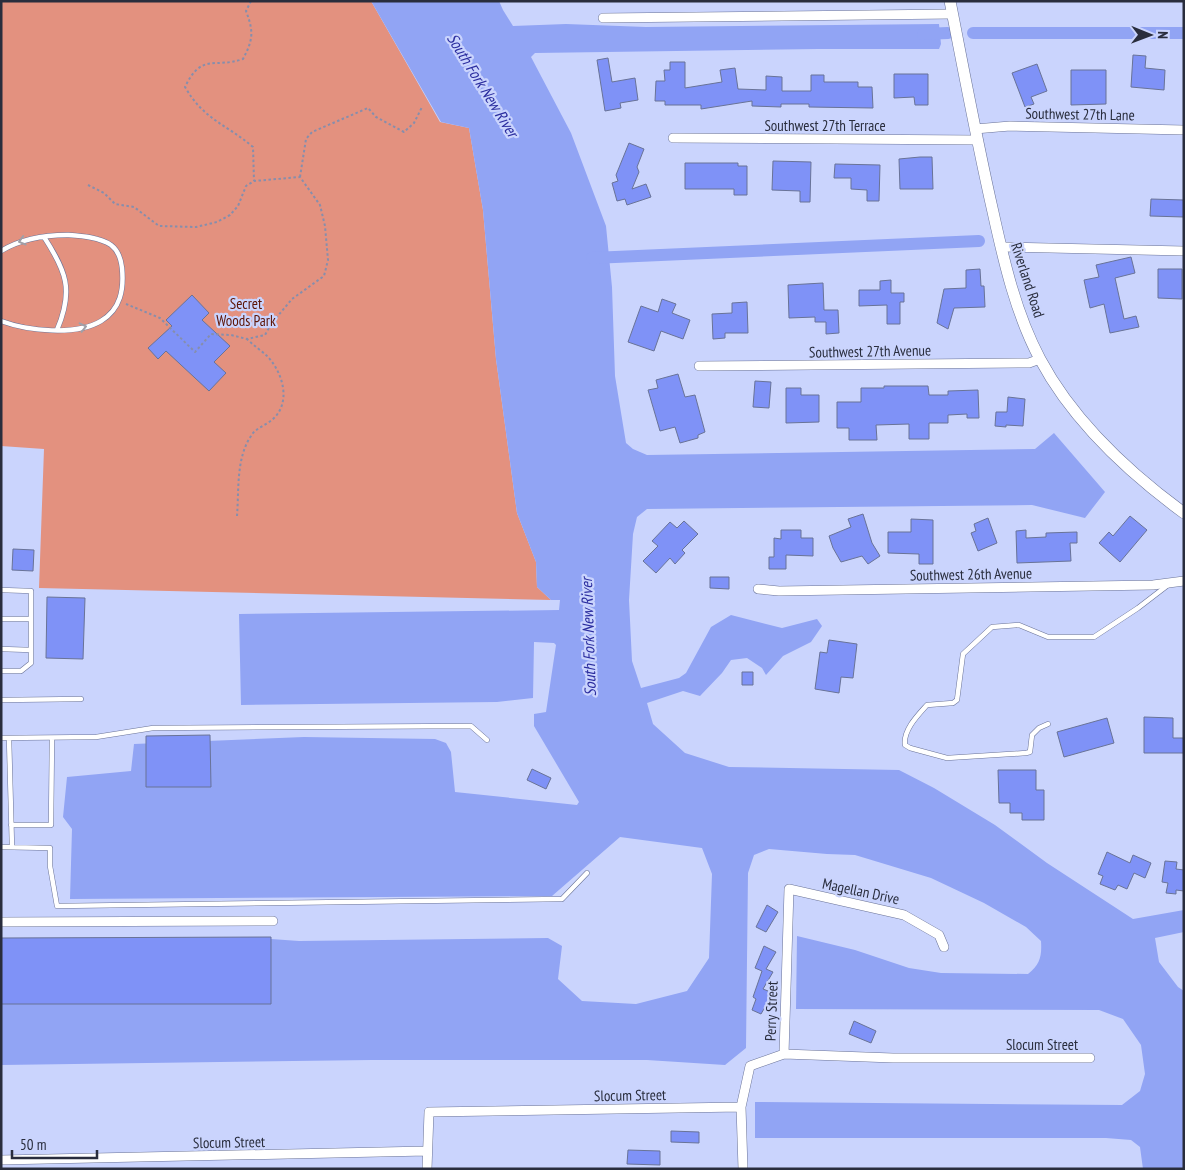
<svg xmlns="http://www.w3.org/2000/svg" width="1185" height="1170" font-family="'PT Sans Narrow',sans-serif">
	<rect width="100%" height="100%" fill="#cad4fd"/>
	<path fill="#e3917f" d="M1 1H371L440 122 469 128 483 210 496 359 517 513 536 562 537 587 551 600 39 588 44 449 1 446Z"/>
	<path fill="#91a4f4" d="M371 1H499L503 10 513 26 566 24 646 27 939 24 941 44 939 49H818L535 53 531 57 571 133 606 226 612 287 615 376 626 443 633 449 647 455 1035 449 1054 433 1105 492 1085 518 1032 505 647 509 637 517 633 534 629 600 632 661 641 688 679 678 686 673 711 627 731 615 782 628 817 619 822 626 811 642 783 656 766 675 762 668 747 658 731 660 722 673 700 696 683 691 647 703 653 724 685 753 729 767 899 770 934 788 995 825 1047 863 1133 919 1184 910V932L1155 938 1159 962 1178 987 1184 991V1169H1143L1140 1147 1131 1140 1106 1138H755V1102L1122 1105 1140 1091 1145 1074 1141 1045 1123 1019 1099 1010 796 1009 797 936 855 950 909 968 941 973 1028 974C1040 965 1042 956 1041 941L1026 927 984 903 931 878 855 855 827 854 769 849 754 855 748 873 746 1048 725 1065 647 1060H371L1 1065V941L271 939 299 941 548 938 562 946 558 979 582 1001 636 1004 687 991 709 958 712 874 702 848 620 837 552 896 70 899 72 829 63 817 67 777 131 771 134 744 304 737 435 739 446 743 451 752 455 792 577 805 579 802 534 726V714L546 712 556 645 554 643 534 642 533 698 497 702 241 705 239 614 559 610 560 600H551L537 587 536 562 517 513 496 359 483 210 469 128 441 122Z"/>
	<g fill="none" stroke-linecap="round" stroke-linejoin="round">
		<path stroke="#91a4f4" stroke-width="12" d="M973 33H1184
			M923 34 948 33
			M592 258 979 241"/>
	</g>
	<path fill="#7f92f7" stroke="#697397" d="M1133 55 1146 56 1145 68 1165 70 1164 90 1131 87Z
		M608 58 612 82 635 78 638 100 620 103 621 108 605 111 597 60Z
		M670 62H685V88L722 82 720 70 735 68 738 89 766 90V76L782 77V91H811V75H824V82H858V87H872L873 108 809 107V104H781V107L752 106V101L701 109V105H665V101H655L656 81H665L664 70H670Z
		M1037 64 1047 91 1031 97 1034 104 1025 107 1012 73Z
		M1071 70H1106V104L1071 105Z
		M894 74H928V105H915L914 97 894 98Z
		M629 143 644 149 637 167 639 172 632 189 646 184 651 197 627 205 625 199 617 201 612 183 618 181 616 175Z
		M920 157H932L933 189H900L899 159Z
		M773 161 811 162 810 202H800V191L772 190Z
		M685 163H738V166H747V195H734V189H685Z
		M835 164 880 165 879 201H867V190L851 189V178H834Z
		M1151 199 1184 200V217L1150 216Z
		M1131 257 1135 273 1115 278 1124 319 1136 316 1139 327 1110 333 1104 304 1090 308 1084 280 1099 277 1096 265Z
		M980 269 981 286H984L985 307 954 308 948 329 937 323 944 289 966 288V270Z
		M1158 269H1182V299L1158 298Z
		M891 280V293H904V302H900V324H887V305L859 306V290H880V281Z
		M823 283 824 310H838L839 333 826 334V322H815V317L789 318 788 285Z
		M192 295 209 313 202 320 230 346 214 362 226 373 209 391 166 351 158 359 148 348 172 326 166 320Z
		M662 299 676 304 672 313 690 320 683 339 661 331 654 351 628 342 641 306 658 312Z
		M747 302 748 333H725V338L713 339 712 314 732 313V303Z
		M678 374 685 397 695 395 705 432 698 435V438L680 443 675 427 660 431 648 390 658 388 656 380Z
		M755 381 771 382 769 408 753 407Z
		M884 386H928L929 395H948V391L978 390 979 418H967V414L948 415V423H929V439H909V424L876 425 877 440H849V428H837V402H861V388H884Z
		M786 388H801V395H819V422L786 423Z
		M1008 397 1025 399 1023 426 1006 425V427L995 426 996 412H1007Z
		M863 514 872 543 880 556 868 564 862 556 841 562 833 548 829 536 851 527 848 519Z
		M1130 516 1147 530 1120 562 1099 543 1109 532 1113 536Z
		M988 518 997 543 978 551 971 533 976 531 974 524Z
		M911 519 933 520V564H919V554L888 553V532H911Z
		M684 521 698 534 682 550 685 553 675 564 670 558 656 573 643 561 658 546 652 541 670 522 677 528Z
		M781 530H801V538H813V556L786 555V569H769V557H774V538L781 539Z
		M1026 530V538L1046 537V533L1077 532V543H1070L1071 561 1017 563 1016 531Z
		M13 549 34 550 33 571 12 570Z
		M710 577H729V589L710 588Z
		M47 597 85 598 83 659 46 658Z
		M829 640 857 644 853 678 841 677 839 693 815 689 820 652 827 653Z
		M742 672H753V685H742Z
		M1144 717 1173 718V738H1184V753H1144Z
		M1107 718 1114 743 1064 757 1057 732Z
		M210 735 211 787H146V736Z
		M532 769 551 778 546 789 527 780Z
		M998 770H1036V790H1044V820H1022V813H1010V803H999Z
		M1107 852 1130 863 1133 855 1151 863 1145 878 1134 873 1127 889 1118 885 1115 890 1100 884 1103 876 1098 874Z
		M1165 861 1177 862 1176 869 1184 870V891L1176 890V894L1166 893 1168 883 1162 882Z
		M767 905 778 912 766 932 756 927Z
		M271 937V1004H1V938Z
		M764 946 776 952 766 969 773 972 763 989 773 993 761 1014 752 1010 756 999 753 997 762 971 755 968Z
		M854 1021 876 1031 871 1043 849 1034Z
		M671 1131 699 1132V1143L671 1142Z
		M628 1150 660 1151V1165L627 1164Z"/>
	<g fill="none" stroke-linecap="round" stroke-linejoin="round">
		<g stroke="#6a7397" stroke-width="5.5">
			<path id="service" d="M44 237C66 271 74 290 57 330
				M1 251C21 239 44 235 67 235 81 236 99 237 111 245 119 251 121 259 122 268 124 289 121 309 101 321 76 336 28 331 1 321
				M1 590 31 591V663L21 671H1
				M1 619H31
				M1 649 31 650
				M1 700 81 699
				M1048 724 1039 728 1032 735 1030 752 1026 753 947 758 910 748 905 745C903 730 918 715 927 705L953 703 957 700 963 654 992 627 1019 625 1048 637H1094L1138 608 1168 585
				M1 738 96 737 153 728 471 726 487 740
				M9 738 12 847
				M11 825H51L52 738
				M1 847 50 848V866L57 906 562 899 587 873"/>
		</g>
		<g stroke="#6a7397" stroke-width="10">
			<path id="minor" d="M603 18 952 14
				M975 129 1010 126 1184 130
				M673 138 977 140
				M1001 247 1184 251
				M699 366 1029 363 1040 359
				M758 589 779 591 1153 585 1184 581
				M1 922 273 921
				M784 1054 893 1058H1090
				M1 1160 427 1151
				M427 1169 429 1112 741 1107
				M743 1169 741 1107 750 1066 784 1054 789 889 904 915 939 935 944 947"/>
		</g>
		<g stroke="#6a7397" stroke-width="12">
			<path id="tertiary" d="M950 1C964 72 977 142 993 212 1004 262 1016 314 1040 359 1073 421 1128 472 1184 513"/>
		</g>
		<path stroke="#868eac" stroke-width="2" stroke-dasharray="2.5 2.5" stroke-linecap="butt" d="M251 1 246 11C254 32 253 40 243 59 214 69 202 52 185 87 204 120 226 124 253 147L254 181
			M300 177 306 139 312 132 368 108 376 117 404 132 414 123 422 107
			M88 185 104 193 115 204 134 207 159 226 196 227 217 222 230 215 238 206 246 186 254 181 300 177 320 205 325 226 328 260 324 276 292 299 271 324 265 335 247 339 231 335 211 334 195 352 160 318 126 304
			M237 516C239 490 236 458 251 436 256 427 268 425 275 417 291 400 282 372 268 357 262 351 254 346 247 339"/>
		<use href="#service" stroke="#fff" stroke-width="4.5"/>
		<use href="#minor" stroke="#fff" stroke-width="9"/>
		<use href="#tertiary" stroke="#fff" stroke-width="11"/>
	</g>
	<defs><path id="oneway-chevron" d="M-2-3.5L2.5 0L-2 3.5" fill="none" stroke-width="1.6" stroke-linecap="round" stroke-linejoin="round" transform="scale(1.25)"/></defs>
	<g stroke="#9fa0a8">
		<use href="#oneway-chevron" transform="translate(22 241) rotate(164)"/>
		<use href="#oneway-chevron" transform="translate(83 327) rotate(-13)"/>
	</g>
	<g text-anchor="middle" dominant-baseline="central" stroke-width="4.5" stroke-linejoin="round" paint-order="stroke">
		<g font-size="15" fill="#292d3d" stroke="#cad4fd">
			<text transform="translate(1080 114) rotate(1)">Southwest 27th Lane</text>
			<text x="825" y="125">Southwest 27th Terrace</text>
			<text transform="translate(1028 280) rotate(72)">Riverland Road</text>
			<text transform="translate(870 351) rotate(-1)">Southwest 27th Avenue</text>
			<text transform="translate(971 574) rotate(-1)">Southwest 26th Avenue</text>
			<text transform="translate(861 891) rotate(12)">Magellan Drive</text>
			<text transform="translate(771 1011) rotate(-88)">Perry Street</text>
			<text x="1042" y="1044">Slocum Street</text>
			<text transform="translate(630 1095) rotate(-1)">Slocum Street</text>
			<text transform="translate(229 1142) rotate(-1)">Slocum Street</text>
		</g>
		<g font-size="15" fill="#5c1405" stroke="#cad4fd">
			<text x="246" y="303">Secret<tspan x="246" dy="17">Woods Park</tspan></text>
		</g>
		<g font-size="16" font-style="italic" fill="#2b2d9f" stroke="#cad4fd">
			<text transform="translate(483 85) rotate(58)">South Fork New River</text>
			<text transform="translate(588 637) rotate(-92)">South Fork New River</text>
		</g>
	</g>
	<rect width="1185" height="1170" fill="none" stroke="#292d3d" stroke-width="5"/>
	<g transform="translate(1150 35) rotate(91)" stroke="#cad4fd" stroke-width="4" paint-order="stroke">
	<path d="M0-4L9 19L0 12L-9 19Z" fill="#292d3d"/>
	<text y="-8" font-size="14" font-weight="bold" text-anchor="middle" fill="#292d3d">N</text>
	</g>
	<path d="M12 1150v8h85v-8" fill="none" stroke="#292d3d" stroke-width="2.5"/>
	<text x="20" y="1150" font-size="15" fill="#292d3d" stroke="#cad4fd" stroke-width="4" paint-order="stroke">50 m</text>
</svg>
